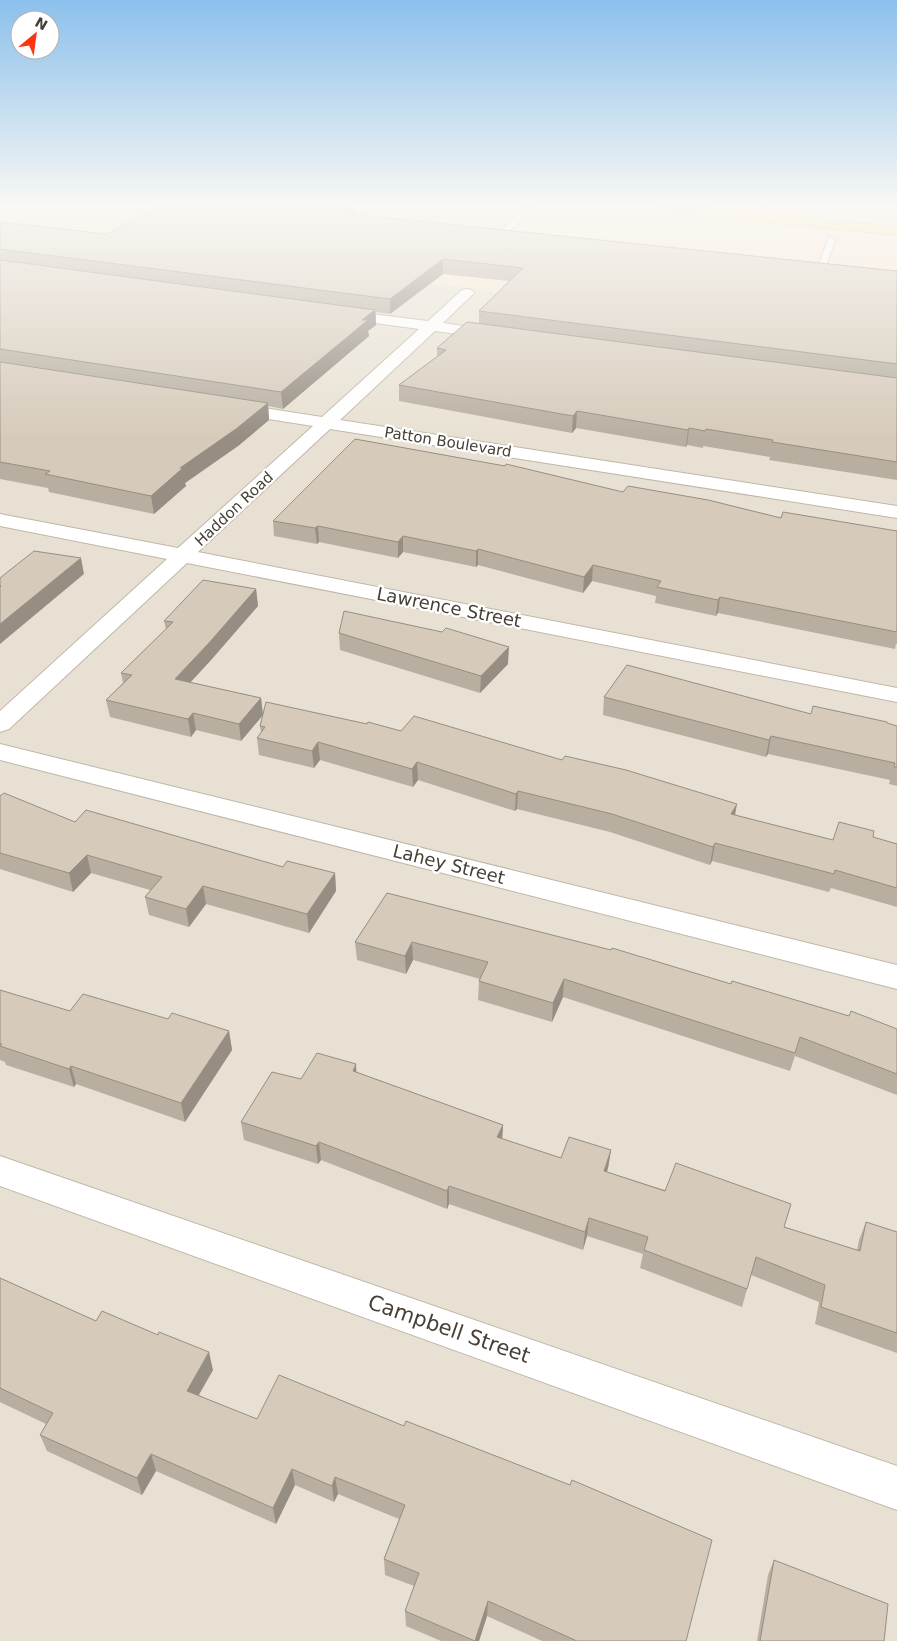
<svg xmlns="http://www.w3.org/2000/svg" width="897" height="1641" font-family="'DejaVu Sans',sans-serif">
	<rect width="100%" height="100%" fill="#f4efe6"/>
	<path fill="#e8e1d3" d="M0 227 897 344V1641H0Z"/>
	<path fill="#f7e6d0" d="M0 208H664L897 231V344L0 227Z
		M766 208H897V221Z"/>
	<g fill="none" stroke-linecap="round" stroke-linejoin="round">
		<g stroke="#bfb7a8" stroke-width="2">
			<path id="lane" d="M525 208H534L501 239H495V235Z
				M829 237 836 239 824 271 817 273 816 271Z"/>
		</g>
		<g stroke="#bfb7a8" stroke-width="2">
			<path id="street" d="M467 289 472 290 474 293 443 323 499 331 502 334 499 337 494 339 435 331 340 420 897 506V518L330 429 198 552 897 688V702L187 563 9 729 0 732V711L167 559 0 526V514L178 548 313 426 231 413 225 412 222 408 225 404 231 403 322 417 419 329 338 318 333 317 331 314 333 311 338 310 428 321 462 290Z
				M0 744 897 965V989L0 760Z
				M0 1156 897 1466V1510L0 1186Z"/>
		</g>
		<g stroke="#e9bd5f" stroke-width="2">
			<path id="primary" d="M658 208H706L897 227V235L664 212Z"/>
		</g>
		<use href="#lane" fill="#fff" fill-rule="evenodd"/>
		<use href="#street" fill="#fff" fill-rule="evenodd"/>
		<use href="#primary" fill="#ffdf93" fill-rule="evenodd"/>
	</g>
	<path fill="#b8afa1" d="M155 208H356V215L897 271V480L769 460 770 457 703 446V448L687 445 686 447 576 428 572 433 399 401V385L437 357V348L479 323V311L509 281 443 274 390 314 376 312V325L368 331 369 336 283 409 268 406 269 420 238 446 185 483 186 486 154 514 49 492 48 488 0 479V222L107 234Z
		M623 492 781 518 897 531V644H896L895 649 718 613 716 616 655 603 656 596 592 581 583 593 478 565 476 567 403 552 398 558 319 542 317 544 274 536 273 521Z
		M256 589 258 606 211 660 190 682 261 698 263 715 401 731 735 815 833 840 873 837 897 844V907L831 888 829 892 712 861 710 865 610 832 517 809 515 811 418 780 413 787 320 760 314 768 259 755 257 738 261 733 260 726 263 715 241 741 196 730 191 737 110 717 106 700 123 683 121 673 166 629 164 621Z
		M339 633 508 664 480 693 340 650Z
		M604 697 811 714 887 723 897 726V786L889 784 890 780 768 754 766 757 603 715Z
		M0 796 75 822 283 867 335 873 336 891 309 933 206 904 189 927 149 915 145 897 150 890 91 873 73 892 0 869Z
		M387 893 897 1029V1095L795 1056 790 1071 563 997 552 1022 478 1000 479 981 480 979 413 960 406 974 357 960 355 942Z
		M0 990 70 1011 168 1019 229 1031 232 1050 185 1122 76 1084 74 1087 6 1065 5 1062 0 1060Z
		M356 1072 503 1125 502 1139 561 1158 611 1150 608 1168 607 1172 857 1250 859 1240 866 1222 897 1232V1353L815 1324 819 1302 751 1275 742 1307 640 1268 643 1254 587 1236 583 1250 449 1204 447 1209 321 1160 318 1164 244 1140 241 1122 301 1079Z
		M0 1278 96 1321 213 1370 199 1395 686 1641H542L487 1616 479 1641H441L406 1626 405 1611 414 1586 385 1575 384 1559 399 1519 338 1494 334 1502 295 1485 276 1524 156 1471 142 1495 47 1451 40 1435 46 1424 0 1402Z
		M774 1560 884 1641H757L768 1575Z"/>
	<path fill="#968e83" d="M346 208H356V216L341 213Z
		M443 259V274L390 314V299Z
		M375 310 376 325 368 331 369 336 283 409 281 392 362 320Z
		M268 403 269 420 238 446 185 483 186 486 154 514 151 496 180 468Z
		M577 411 576 428 572 433 573 416Z
		M689 428 687 445 686 447 688 430Z
		M318 526 319 542 317 544 315 528Z
		M403 536V552L398 558V542Z
		M478 549V565L476 567V551Z
		M81 558 84 574 0 644V624Z
		M593 565 592 581 583 593 584 577Z
		M256 589 258 606 211 660 178 696 175 679Z
		M720 597 718 613 716 616 718 600Z
		M509 647 508 664 480 693 481 676Z
		M261 698 263 715 241 741 239 724Z
		M193 713 196 730 191 737 188 719Z
		M771 736 768 754 766 757 769 740Z
		M318 742 320 760 314 768 312 751Z
		M417 762 418 780 413 787 412 769Z
		M518 791 517 809 515 811 516 794Z
		M737 804 734 821 731 814Z
		M715 843 712 861 710 865 713 847Z
		M87 855 91 873 73 892 69 873Z
		M335 873 336 891 309 933 307 914Z
		M203 886 206 904 189 927 186 909Z
		M412 942 413 960 406 974 405 956Z
		M564 979 563 997 552 1022 553 1003Z
		M229 1031 232 1050 185 1122 181 1103Z
		M356 1064 357 1083 353 1071Z
		M71 1066 76 1084 74 1087 69 1069Z
		M503 1125 502 1143 497 1137Z
		M319 1142 321 1160 318 1164 316 1146Z
		M611 1150 608 1168 601 1190 604 1171Z
		M449 1186V1204L447 1209V1191Z
		M589 1218 587 1236 583 1250 585 1232Z
		M209 1352 213 1370 191 1408 187 1391Z
		M151 1454 156 1471 142 1495 137 1478Z
		M292 1469 295 1485 276 1524 273 1508Z
		M335 1477 338 1494 334 1502 332 1486Z
		M488 1601 487 1616 479 1641H475Z"/>
	<path fill="#d6cbbb" stroke="#968e83" d="M155 208H348L341 213 897 271V364L479 311 523 268 443 259 390 299 0 249V222L107 234Z
		M0 260 375 310 362 320H368L281 392 0 349Z
		M467 322 897 378V462L772 442 773 440 706 429 705 431 689 428 688 430 577 411 573 416 399 385 446 350 437 348Z
		M0 362 268 403 236 429 180 468H183L151 496 45 474 50 471 0 462Z
		M355 439 505 466 506 464 623 492 628 486 708 500 781 518 783 512 897 531V632L720 597 718 600 657 587 661 581 593 565 584 577 478 549 476 551 403 536 398 542 318 526 315 528 273 521Z
		M34 551 81 558 0 624V587L1 586 0 585V578Z
		M203 580 256 589 209 643 175 679 261 698 239 724 193 713 188 719 106 700 132 675 121 673 173 622 164 621Z
		M344 611 442 632 446 628 509 647 481 676 339 633Z
		M627 665 811 714 813 706 887 722V723L897 726V767H894L895 763 771 736 769 740 604 697Z
		M266 702 367 724 368 722 401 731 414 716 562 760 565 756 626 770 737 804 731 814 833 840 839 822 874 831 873 837 897 844V888L835 870 834 874 715 843 713 847 612 814 518 791 516 794 417 762 412 769 318 742 312 751 257 738 265 727 260 726Z
		M4 793 75 822 86 810 283 867 287 861 335 873 307 914 203 886 186 909 145 897 162 877 87 855 69 873 0 853V796Z
		M387 893 611 950 612 948 731 984 732 981 849 1016 851 1011 897 1029V1074L800 1037 795 1053 564 979 553 1003 479 981 488 962 412 942 405 956 355 942Z
		M0 990 70 1011 83 994 168 1019 172 1013 229 1031 181 1103 71 1066 69 1069 0 1046 2 1044H0Z
		M317 1053 356 1064 353 1071 503 1125 497 1137 561 1158 569 1137 611 1150 604 1171 665 1191 676 1163 791 1204 784 1227 860 1251 866 1222 897 1232V1333L821 1307 825 1285 756 1257 747 1289 644 1250 648 1237 589 1218 585 1232 449 1186 447 1191 319 1142 316 1146 241 1122 272 1072 301 1079Z
		M0 1278 96 1321 102 1311 158 1335 159 1332 209 1352 187 1391 257 1419 279 1375 404 1426 406 1421 570 1485 572 1480 712 1540 686 1641H577L488 1601 475 1641 405 1611 419 1573 384 1559 405 1505 335 1477 332 1486 292 1469 273 1508 151 1454 137 1478 40 1435 53 1413 0 1388Z
		M774 1560 888 1604 884 1641H760Z"/>
	<linearGradient id="sky" x2="0" y2="1"><stop stop-color="#8bc0ec"/><stop offset="0.47" stop-color="#faf8f4"/><stop offset="1" stop-color="#faf8f4" stop-opacity="0"/></linearGradient>
	<rect width="897" height="438" fill="url(#sky)"/>
	<g text-anchor="middle" dominant-baseline="central" stroke-width="4.5" stroke-linejoin="round" paint-order="stroke">
		<g font-size="15" fill="#473f35" stroke="#fff">
			<text transform="translate(448 442) rotate(9)">Patton Boulevard</text>
			<text transform="translate(234 509) rotate(-43)">Haddon Road</text>
		</g>
		<g font-size="18" fill="#473f35" stroke="#fff">
			<text transform="translate(449 607) rotate(11)">Lawrence Street</text>
			<text transform="translate(449 864) rotate(14)">Lahey Street</text>
		</g>
		<g font-size="21" fill="#473f35" stroke="#fff">
			<text transform="translate(449 1329) rotate(19)">Campbell Street</text>
		</g>
	</g>
	<g transform="translate(35 35) rotate(29)"><circle r="24" fill="#ffffff" stroke="#b5b2ae"/>
	<path d="M0-4L9 19L0 12L-9 19Z" fill="#ff3211"/>
	<text y="-8" font-size="14" font-weight="bold" text-anchor="middle" fill="#473f35">N</text>
	</g>
</svg>
